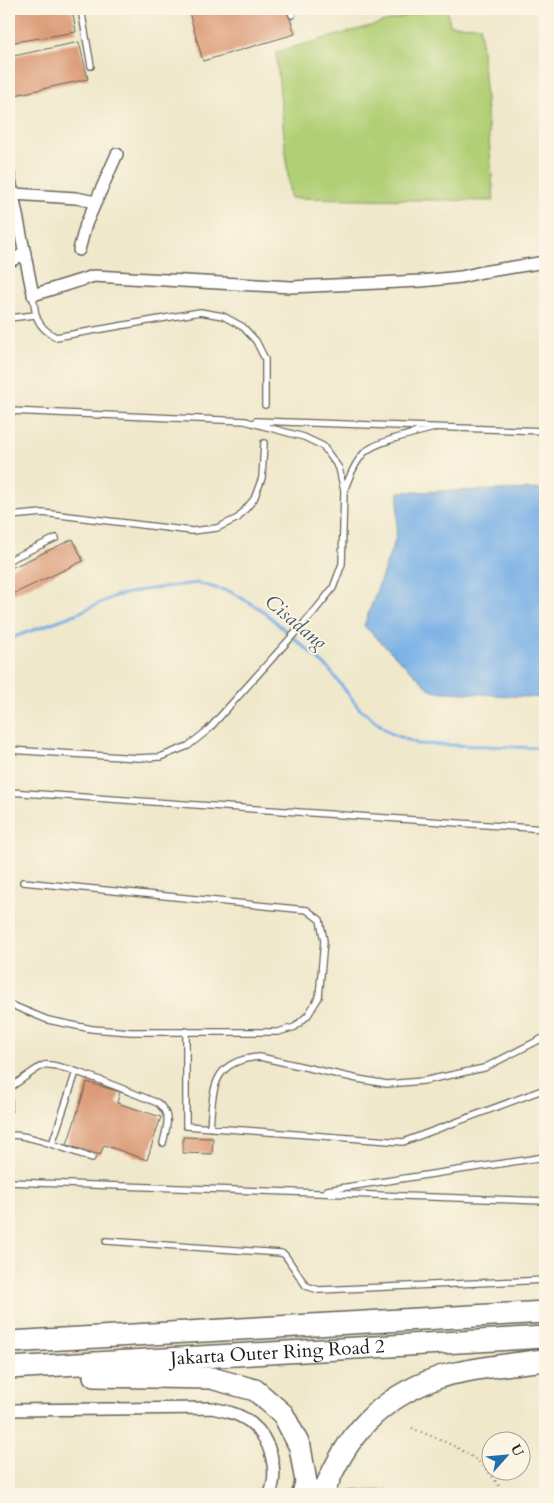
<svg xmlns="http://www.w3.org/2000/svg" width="554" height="1503" font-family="Cardo,serif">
	<rect width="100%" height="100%" fill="#fcf5e5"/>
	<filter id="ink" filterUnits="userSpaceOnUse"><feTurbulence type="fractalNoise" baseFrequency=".02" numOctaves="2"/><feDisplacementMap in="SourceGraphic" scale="10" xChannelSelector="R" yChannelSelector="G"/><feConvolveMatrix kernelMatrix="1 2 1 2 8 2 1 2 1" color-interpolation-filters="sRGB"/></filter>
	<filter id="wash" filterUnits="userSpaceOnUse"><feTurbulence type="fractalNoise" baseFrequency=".0096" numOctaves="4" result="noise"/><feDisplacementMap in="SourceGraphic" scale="20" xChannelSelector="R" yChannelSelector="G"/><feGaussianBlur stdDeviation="1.12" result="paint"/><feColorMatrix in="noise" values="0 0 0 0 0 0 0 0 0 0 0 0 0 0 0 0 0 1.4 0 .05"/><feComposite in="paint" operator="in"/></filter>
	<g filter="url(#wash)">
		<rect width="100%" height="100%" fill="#efe8cb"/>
		<path fill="#b1cf75" stroke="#667648" d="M432 9H447L450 25 480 26 494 201 290 198 276 52Z"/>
		<path fill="#76afe6" stroke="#496681" d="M545 489V698L432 691 364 626 396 537 399 492Z"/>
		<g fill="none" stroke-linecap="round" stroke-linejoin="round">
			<path stroke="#76afe6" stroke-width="3" d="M9 639 76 614 115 596 143 590 197 583 231 592 262 610 328 668 359 708 390 733 418 744 545 748"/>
		</g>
		<g id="blocks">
			<path fill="#d99470" d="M9 9H72L76 32 9 43Z
				M188 9H287L295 34 203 61Z
				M79 42 88 79 15 95 9 70V57Z
				M73 539 83 561 9 596V569Z
				M87 1082 120 1092 117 1103 161 1117 147 1160 104 1145 100 1155 67 1145Z
				M183 1137 213 1138 212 1154 183 1153Z
				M383 1489 384 1494H346V1490Z"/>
		</g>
	</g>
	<g filter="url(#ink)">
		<use href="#blocks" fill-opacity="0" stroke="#666359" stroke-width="1"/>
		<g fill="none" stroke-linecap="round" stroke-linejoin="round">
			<g stroke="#666359" stroke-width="8">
				<path id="lane" d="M81 9 91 66
					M290 9 292 15
					M33 295C35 315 36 327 56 337L200 312 223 316 243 327 256 341 265 359V405
					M9 318 35 315
					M9 411 246 421
					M256 421 545 431
					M344 491C349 478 354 464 364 453 375 441 417 433 434 428
					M9 516 43 513 192 531 217 528 238 518 254 499 262 478 264 443
					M9 560 56 538
					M9 750 138 758 160 757 188 746 208 730 313 613 333 588 342 564 344 491 339 468 323 446 304 437 245 421
					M9 792 545 829
					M9 1004 48 1020 92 1029 131 1032H278L295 1027 308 1015 319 997 324 941 320 920 307 910 23 882
					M186 1031V1126L403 1142 545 1089
					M9 1088C18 1083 36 1068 44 1065 59 1061 139 1096 158 1103 172 1116 167 1125 163 1143
					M9 1101V1109
					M210 1128C213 1088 212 1060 260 1057L358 1079 387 1084 423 1081 484 1068 545 1037
					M9 1136C21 1131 77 1153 92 1158
					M52 1144 76 1072
					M9 1182 545 1201
					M327 1190 545 1157
					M106 1241 281 1253 285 1255 306 1286 319 1290 545 1280"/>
			</g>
			<g stroke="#666359" stroke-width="14">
				<path id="street" d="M9 175 32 290
					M13 194 76 198 95 202
					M79 250 86 224 117 154
					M9 262 25 253
					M33 295 94 276 291 287 421 281 461 277 482 272 545 262
					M9 1410 212 1408C226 1411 240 1414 251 1423 271 1439 279 1471 270 1494"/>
			</g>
			<g stroke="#666359" stroke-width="24">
				<g id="highway">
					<path d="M9 1342 545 1312"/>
					<path id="s1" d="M9 1368 545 1337"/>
					<path d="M94 1376 211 1378 255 1390 283 1414 300 1447 306 1482 303 1494"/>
					<path d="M323 1494C346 1435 379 1398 440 1377 448 1374 457 1373 466 1371 492 1366 519 1363 545 1360"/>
				</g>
			</g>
			<path stroke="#666359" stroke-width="2" stroke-dasharray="1 4" stroke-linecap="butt" d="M412 1428C432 1437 457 1445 475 1459 487 1468 496 1482 505 1494"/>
			<use href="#lane" stroke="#fff" stroke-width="5.5"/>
			<use href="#street" stroke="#fff" stroke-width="11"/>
			<use href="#highway" stroke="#fff" stroke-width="21"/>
		</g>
	</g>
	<g text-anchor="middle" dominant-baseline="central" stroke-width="4" stroke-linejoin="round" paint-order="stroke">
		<g font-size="19" fill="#1c1c1c" stroke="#fcf5e5">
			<text stroke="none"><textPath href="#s1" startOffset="269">Jakarta Outer Ring Road 2</textPath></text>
		</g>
		<g font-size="20" font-style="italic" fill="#40576d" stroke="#fcf5e5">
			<text transform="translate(296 622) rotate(40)">Cisadang</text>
		</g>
	</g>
	<rect width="554" height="1503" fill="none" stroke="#fcf5e5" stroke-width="30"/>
	<g transform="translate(506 1456) rotate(63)"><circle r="24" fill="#fcf5e5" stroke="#a29e95"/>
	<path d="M0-4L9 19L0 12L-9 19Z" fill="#1f6fb2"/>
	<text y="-8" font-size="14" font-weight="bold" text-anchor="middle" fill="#1c1c1c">U</text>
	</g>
</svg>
